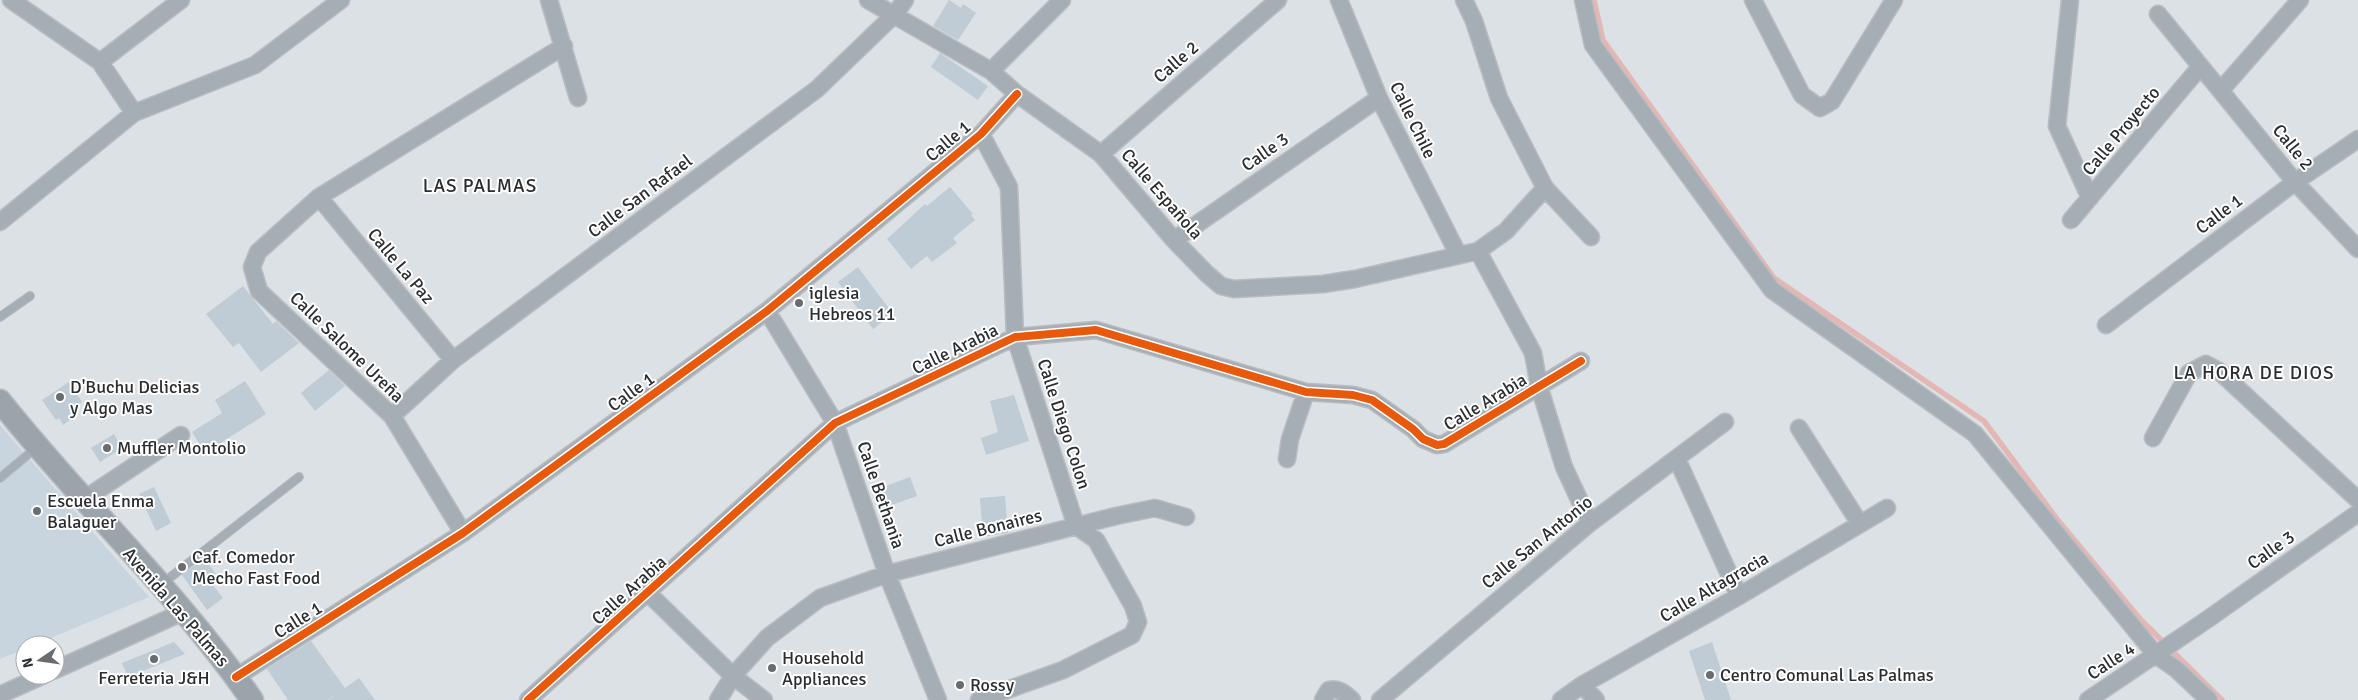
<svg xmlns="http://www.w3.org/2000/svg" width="2358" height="700" font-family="Signika,sans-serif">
	<rect width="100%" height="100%" fill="#dce1e6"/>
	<path fill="#c9d5de" d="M0 425 149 597 34 645H25V649L0 659Z"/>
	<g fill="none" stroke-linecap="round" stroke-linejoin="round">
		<path stroke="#e4b6b4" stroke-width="5.5" d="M1594 0 1603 40 1774 278 1984 421 2057 519 2141 620 2222 700"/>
	</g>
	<path fill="#bfcbd5" d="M949 0 961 8 963 4 976 13 958 40 933 26Z
		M940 53 988 86 978 100 931 67Z
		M950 187 973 214 971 215 975 220 953 238 957 243 932 262 927 256 911 269 887 239 925 204 927 206Z
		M858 267 893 314 873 329 838 282Z
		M243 286 273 324 276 321 299 343 261 372 239 343 233 347 206 314Z
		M329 370 345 386 315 411 301 393Z
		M245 381 266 414 205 453 192 432 222 413 215 400Z
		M69 382 82 402 73 409 77 415 63 425 59 418 56 420 42 400Z
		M1014 395 1029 441 986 455 981 438 998 432 990 401Z
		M114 434 122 448 100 462 91 448Z
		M910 477 917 496 881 509 875 490Z
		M154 487 171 523 156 531 139 494Z
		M1005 496 1008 533 983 537 980 498Z
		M204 558 216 574 209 580 223 598 207 610 182 575Z
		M311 641 345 688 359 678 375 700H329L343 690 328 700H288L267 669Z
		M174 642 185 654 128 677 122 663Z
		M1712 642 1731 700H1705L1689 651Z"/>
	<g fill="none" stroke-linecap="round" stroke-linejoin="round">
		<g stroke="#b9bdc1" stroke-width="10">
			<path id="lane" d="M0 317 30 296
				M0 478 37 447
				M163 583 299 477"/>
		</g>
		<g stroke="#b9bdc1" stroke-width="19">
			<path id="street" d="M11 0 100 62 134 113
				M549 0 578 98
				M868 0 991 71 1017 94 1101 154 1174 240 1206 273 1221 286 1234 289 1323 284 1355 279 1478 251 1506 231 1545 188
				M1339 0 1379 98 1458 254
				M1464 0 1474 21 1499 98 1545 188 1591 237
				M1583 0 1593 45 1772 290 1975 434 2156 655 2176 669 2209 700
				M1753 0 1802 95 1820 108 1832 101 1894 0
				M2070 0 2057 126 2090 198
				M2158 14 2295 182 2358 249
				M100 62 181 0
				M991 71 1062 0
				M2221 90 2300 0
				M1101 154 1278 0
				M319 197 453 360
				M2071 220 2200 67
				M0 222 134 113 255 65 341 0
				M1174 240 1379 98
				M1478 251 1533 353 1539 386 1564 467 1590 523
				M767 311 835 423 887 574 938 700
				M2106 325 2295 182 2358 139
				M392 416 453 360 817 89 895 14 905 0
				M1799 428 1860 524
				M2153 438 2189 373 2206 364 2219 371 2358 500
				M1287 459 1290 439 1306 392
				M1677 459 1739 596
				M83 500 181 435
				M463 533 392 416 259 291 252 267 258 252 319 197 564 46
				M648 593 733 676 764 700
				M55 670 183 612
				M236 677 463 533 767 311 981 134 1017 94
				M1582 685 1596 700
				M0 695 44 675
				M528 700 835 423 1015 337 1096 330 1306 392 1353 395 1372 400 1413 429 1423 439 1437 445 1444 444 1581 361
				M718 700 733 676 767 638 820 598 887 574 1116 516 1155 508 1186 517
				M979 700 1063 670 1132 635 1138 622 1133 606 1096 540 1076 526 1015 337 1009 187 981 134
				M1323 700 1329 690C1340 688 1345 694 1352 700
				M1380 700 1590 523 1725 422
				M1561 700 1582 685 1739 596 1887 508
				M2088 700 2208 619 2358 513"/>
		</g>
		<g stroke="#b9bdc1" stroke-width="25">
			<path id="secondary" d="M0 401C81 503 178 593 252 700"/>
		</g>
		<use href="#lane" stroke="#a6aeb5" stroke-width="8"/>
		<use href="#street" stroke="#a6aeb5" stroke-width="16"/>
		<use href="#secondary" stroke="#9ba4ab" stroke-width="22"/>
		<g stroke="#fff" stroke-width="11">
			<path id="cycleway" d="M236 677 463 533 767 311 981 134 1017 94
				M528 700 835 423 1015 337 1096 330 1306 392 1353 395 1372 400 1413 429 1423 439 1437 445 1444 444 1581 361"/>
		</g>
		<use href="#cycleway" stroke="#e8590c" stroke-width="8"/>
	</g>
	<g fill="#696d70" stroke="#fff" stroke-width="2">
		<circle cx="799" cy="303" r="5"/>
		<circle cx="60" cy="397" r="5"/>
		<circle cx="107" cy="448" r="5"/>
		<circle cx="37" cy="511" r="5"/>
		<circle cx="182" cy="567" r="5"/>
		<circle cx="154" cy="659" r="5"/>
		<circle cx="772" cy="668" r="5"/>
		<circle cx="1710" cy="675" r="5"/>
		<circle cx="960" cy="685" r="5"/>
	</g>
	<g text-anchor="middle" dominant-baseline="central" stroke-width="4" stroke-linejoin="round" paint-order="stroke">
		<g font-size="18" fill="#2b2e31" stroke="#fff">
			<text transform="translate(1176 62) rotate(-41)">Calle 2</text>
			<text transform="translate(1413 120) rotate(64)">Calle Chile</text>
			<text transform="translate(2121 131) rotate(-50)">Calle Proyecto</text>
			<text transform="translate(948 141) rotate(-40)">Calle 1</text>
			<text transform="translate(2293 147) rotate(51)">Calle 2</text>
			<text transform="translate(1265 152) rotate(-35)">Calle 3</text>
			<text transform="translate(1162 194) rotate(49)">Calle Española</text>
			<text transform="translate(640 196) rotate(-37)">Calle San Rafael</text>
			<text transform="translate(2219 214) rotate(-37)">Calle 1</text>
			<text transform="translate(401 266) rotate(50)">Calle La Paz</text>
			<text transform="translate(347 347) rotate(44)">Calle Salome Ureña</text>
			<text transform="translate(955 349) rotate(-26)">Calle Arabia</text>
			<text transform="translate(631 392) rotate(-36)">Calle 1</text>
			<text transform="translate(1485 402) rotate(-31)">Calle Arabia</text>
			<text transform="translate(1064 424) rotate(72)">Calle Diego Colon</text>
			<text transform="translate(881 495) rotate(71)">Calle Bethania</text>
			<text transform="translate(988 528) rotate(-14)">Calle Bonaires</text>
			<text transform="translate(1537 542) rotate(-39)">Calle San Antonio</text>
			<text transform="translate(2271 550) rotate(-35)">Calle 3</text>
			<text transform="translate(1714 587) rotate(-30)">Calle Altagracia</text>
			<text transform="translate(629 590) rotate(-42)">Calle Arabia</text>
			<text transform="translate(176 607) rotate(49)">Avenida Las Palmas</text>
			<text transform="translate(298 620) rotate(-32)">Calle 1</text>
			<text transform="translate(2111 661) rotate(-33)">Calle 4</text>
		</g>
		<g font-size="18" fill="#2b2e31" stroke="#fff" text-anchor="start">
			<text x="809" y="293">iglesia<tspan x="809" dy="21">Hebreos 11</tspan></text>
			<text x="70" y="387">D'Buchu Delicias<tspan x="70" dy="21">y Algo Mas</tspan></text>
			<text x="117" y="448">Muffler Montolio</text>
			<text x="47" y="501">Escuela Enma<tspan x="47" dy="21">Balaguer</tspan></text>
			<text x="192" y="557">Caf. Comedor<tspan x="192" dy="21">Mecho Fast Food</tspan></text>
			<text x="782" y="658">Household<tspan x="782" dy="21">Appliances</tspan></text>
			<text x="1720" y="675">Centro Comunal Las Palmas</text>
			<text x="154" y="678" text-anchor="middle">Ferreteria J&amp;H</text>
			<text x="970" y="685">Rossy</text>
		</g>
		<g font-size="19" letter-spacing="1" fill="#2b2e31" stroke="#fff">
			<text x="480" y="186">LAS PALMAS</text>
			<text x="2254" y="373">LA HORA DE DIOS</text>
		</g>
	</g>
	<g transform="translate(40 660) rotate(257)"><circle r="24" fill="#ffffff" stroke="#aaabad"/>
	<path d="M0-4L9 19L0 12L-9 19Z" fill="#696d70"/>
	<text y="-8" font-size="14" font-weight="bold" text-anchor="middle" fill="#2b2e31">N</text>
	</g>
</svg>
